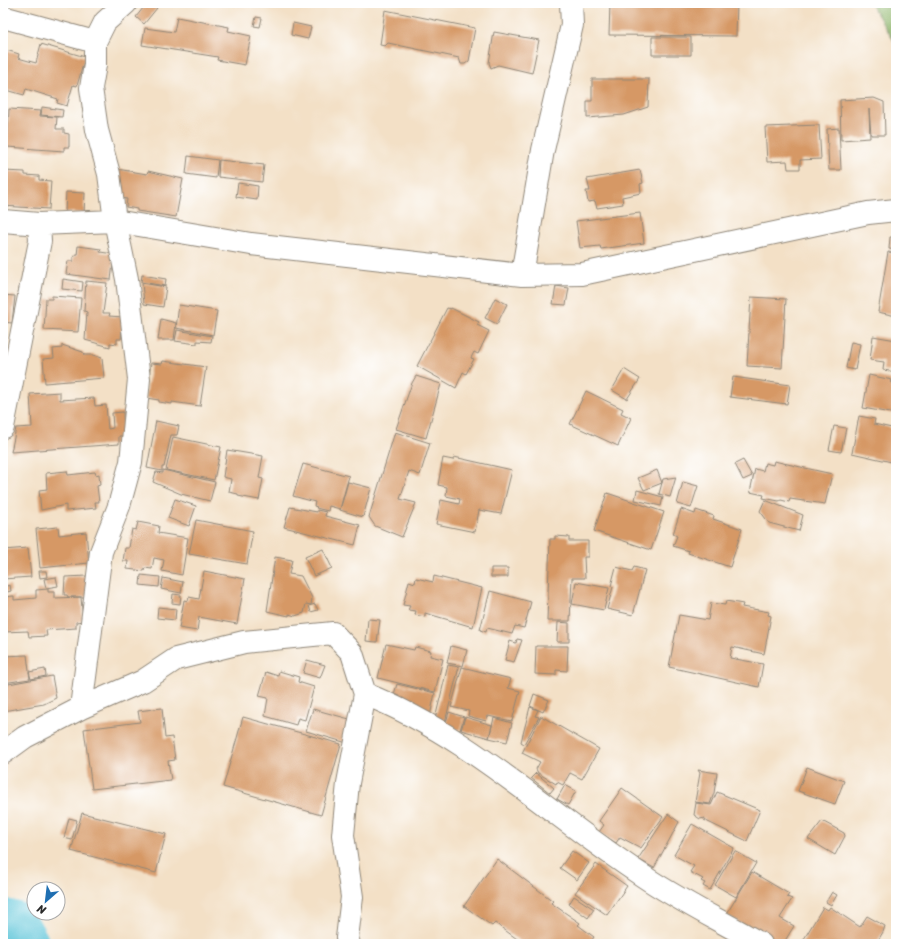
<svg xmlns="http://www.w3.org/2000/svg" width="899" height="947" font-family="Sriracha,sans-serif">
	<rect width="100%" height="100%" fill="#fff"/>
	<filter id="ink" filterUnits="userSpaceOnUse"><feTurbulence type="fractalNoise" baseFrequency=".025" numOctaves="2"/><feDisplacementMap in="SourceGraphic" scale="8" xChannelSelector="R" yChannelSelector="G"/><feConvolveMatrix kernelMatrix="1 2 1 2 8 2 1 2 1" color-interpolation-filters="sRGB"/></filter>
	<filter id="wash" filterUnits="userSpaceOnUse"><feTurbulence type="fractalNoise" baseFrequency=".012" numOctaves="4" result="noise"/><feDisplacementMap in="SourceGraphic" scale="16" xChannelSelector="R" yChannelSelector="G"/><feGaussianBlur stdDeviation="0.9" result="paint"/><feColorMatrix in="noise" values="0 0 0 0 0 0 0 0 0 0 0 0 0 0 0 0 0 1.4 0 .05"/><feComposite in="paint" operator="in"/></filter>
	<g filter="url(#wash)">
		<rect width="100%" height="100%" fill="#f3e0c6"/>
		<path fill="#90b66c" stroke="#5e704c" d="M870 3H896V44Z"/>
		<g fill="none" stroke-linecap="round" stroke-linejoin="round">
			<path stroke="#5bc4d8" stroke-width="47" d="M3 922 15 925 26 944"/>
		</g>
		<g id="blocks">
			<path fill="#d69865" d="M147 3H150L157 8 144 24 136 17Z
				M610 3H737L736 36 609 35Z
				M385 10 475 28 469 61 465 64H461L459 58 388 43 385 46 380 45Z
				M177 17 229 27 228 31 251 36 245 65 217 60 218 57 142 45 145 28 174 32Z
				M256 17 262 18 260 27 254 26Z
				M293 23 311 27 308 39 291 35Z
				M494 32 539 40 532 73 498 65 491 68 489 63Z
				M652 37H691V55H652Z
				M41 44 85 57 77 86 73 85 67 106 57 103 58 99 26 89 24 95 3 89V49L19 54 18 58 36 63Z
				M592 79H649L648 107 624 115 587 118V101H592Z
				M874 98 884 102 885 135H871L869 109 870 138 841 140 840 100Z
				M42 107 63 110 62 117 41 115Z
				M9 109 41 111 40 116 57 117 56 129H64V133L69 134V147H64V151L7 147Z
				M819 125 821 159 800 160V169H788L787 161 767 162 765 127Z
				M839 128 841 170H829L827 129Z
				M3 131H6V147H3Z
				M188 156 218 160 216 178 186 174Z
				M219 160 264 165 262 182 218 177Z
				M117 169 147 174 148 171 183 179 176 217 137 211V209L126 207 127 199 113 197Z
				M640 170 643 183 640 184 641 193 622 197 623 204 597 208 595 201 588 202 586 191H590L587 179Z
				M3 171 25 172V175L39 176V180L51 181 49 209 3 206Z
				M238 183 258 186 257 200 236 197Z
				M66 192 85 193 84 213 65 212Z
				M640 213 644 243 601 249 600 246 580 248 576 221Z
				M890 237H896V250L889 249Z
				M78 246 101 249 100 252 114 254 111 280 66 274 68 261H73V257L77 255Z
				M888 252 896 253V316L878 312Z
				M142 275 166 279 165 286 141 282Z
				M63 279 83 282 82 291 62 289Z
				M86 281 107 283 103 313H110L109 316 123 317 121 339H117V344L110 343V347L85 340 87 312 84 311Z
				M142 283 166 287 163 307 144 304Z
				M556 286 569 288 566 305 553 304Z
				M3 295 15 296 12 323 3 322Z
				M52 296 81 298 78 332 44 330 46 299H52Z
				M751 297 786 299 782 368 747 366Z
				M495 298 507 304 497 324 485 318Z
				M179 305 217 311 213 335 176 328Z
				M447 308 451 309V308L479 322 477 325 489 331 478 354 474 352 471 358 474 359 466 374 463 372 456 388 417 366Z
				M161 319 176 323 174 340H158Z
				M177 330 212 336 211 342 197 341V344L175 341Z
				M873 336 896 340V372L883 370 884 362 870 360Z
				M851 342 860 344 855 370 846 368Z
				M62 345 83 352 84 355H93L102 358 104 378 45 383 43 359 54 358 53 349 62 348Z
				M163 361 206 367 200 406 172 402V404L159 402V400L146 398 151 363 162 364Z
				M624 369 640 379 627 399 612 390Z
				M869 375 892 380 891 383 896 384V414L863 408Z
				M416 376 441 384 426 438 396 429 412 383Z
				M733 377 790 385 787 404 730 397Z
				M586 391 623 409 621 413 631 418 618 446 570 424Z
				M60 392V400L94 398 95 406 106 405 108 429 113 428 112 413 123 412 124 436H119V444L11 452 16 428 32 427 30 394Z
				M859 416 875 419 874 424 896 429V463L852 453Z
				M156 421 179 426 177 435H171L164 467H162V471L147 468Z
				M834 426 846 428 841 452 829 450Z
				M395 432 430 443 420 475 409 471 400 499 416 503 402 537 375 526 369 517Z
				M173 437 221 447 214 480 166 470Z
				M227 450 263 456 259 478 263 479 259 500 238 496V494L229 492 231 479 223 477Z
				M454 457 512 470 501 514 479 510 475 532 436 524 441 500 459 504 460 499 446 496 447 487 438 485 443 458 453 460Z
				M743 460 752 476 743 480 735 464Z
				M774 461 832 474 825 504 790 499 789 502 781 500 779 501 763 498 764 495 750 492 755 469 763 471 765 463 773 465Z
				M303 464 349 476 340 509 329 506 328 511 316 508 317 507 314 506 315 502 293 496Z
				M163 470 215 482 210 501 181 494 153 482 156 472 163 473Z
				M657 470 662 483 644 490 638 478Z
				M67 471 68 475 95 472 96 475 99 474 100 485 97 486 99 502H95L96 508 66 511V505L41 510 39 490 47 489 46 473Z
				M676 477 670 497 659 494 663 479Z
				M348 482 371 488 363 517 340 510Z
				M683 482 698 486 691 508 677 504Z
				M637 490 663 497 661 506 635 500Z
				M607 493 664 512 651 550 594 531Z
				M175 499 196 506 189 526 168 518Z
				M765 500 803 515 799 531 769 523 760 511Z
				M290 507 317 512V510L326 512 325 516 360 525 355 545 284 527Z
				M681 509 695 514 696 510 714 516 713 519 742 529 730 567 688 553 689 551 673 546 677 536 673 534Z
				M196 520 253 531 247 564 189 554Z
				M138 522 159 526 158 533 188 538 182 575 162 571 164 560 154 558 152 569 145 568 144 571 127 569 128 561H123L125 548H129L132 529 136 530Z
				M58 527 59 535 86 532 89 563 40 568 36 529Z
				M555 536 569 537V541H588V557H584L585 578H572L570 621H547L550 539H555Z
				M28 548 31 577 3 579V550Z
				M323 549 332 568 314 576 305 557Z
				M275 557 292 560 289 574 301 576 312 598 311 605 306 604 304 613 295 616 289 614V616L267 611Z
				M616 567 632 571 634 567 645 570 633 615 607 609 613 587 611 586Z
				M491 568H508V577H491Z
				M39 571H46L47 577 40 578Z
				M204 571 245 579 237 624 199 617 197 631 179 628 184 600 188 601 189 597 199 599Z
				M141 575 160 577 159 587 140 585Z
				M87 576V597H68L67 595H64L65 577Z
				M434 576 482 588 473 627 425 613V617L415 615 416 611 408 610 410 606 403 605 409 581 415 583 416 578 433 582Z
				M56 577 58 586 46 588 44 579Z
				M163 578 183 582 181 593 161 589Z
				M576 582 609 588 604 610 572 604Z
				M10 585 11 591 3 593V587Z
				M48 589V592H54V598L81 597 83 621 76 622V628L46 630 47 636 29 637 28 631 3 632V597L14 596V600L36 598V590Z
				M490 591 531 602 524 628 515 626 512 634 487 628 486 632 480 630Z
				M173 594 181 595 180 604 172 603Z
				M726 601 743 604 742 607 769 612 768 615 771 616 764 654 732 647 730 658 763 664 759 687 669 667 679 615 708 620 711 603 725 605Z
				M315 604 318 610 311 612 309 606Z
				M158 607 176 609 175 620 157 618Z
				M368 619 380 620 377 642 366 641Z
				M558 622 569 623V642H557Z
				M517 639 522 640 514 662 505 660 510 641 516 643Z
				M386 644 414 650 415 647 431 651 430 656 443 659 435 692 378 678Z
				M451 646 467 650 463 666 447 663Z
				M536 646H568L567 671 556 670V675L535 674Z
				M27 655 30 679 3 683V656Z
				M307 660 325 665 320 678 303 673Z
				M448 665 459 667 445 722 435 719Z
				M462 667 511 679 508 688 520 691 512 721 488 716 486 721 468 716 469 711 451 707Z
				M45 669 46 676 31 679 29 672Z
				M279 671 299 677 298 682 314 687 305 720 298 718 296 725 265 716 268 698 259 696 266 672 278 676Z
				M52 676 56 698 44 704 3 711V685Z
				M397 684 435 693 430 716 393 698Z
				M534 694 549 700 543 712 530 706Z
				M530 707 538 710 535 716 539 717 524 744 521 742Z
				M162 708 165 738 172 737 175 760 168 761 171 780 92 789 84 729 140 722 138 711Z
				M313 709 353 720 347 743 306 731Z
				M449 712 464 717 460 730 445 726Z
				M541 716 599 749 582 779 570 773 563 785 557 782 556 784 538 773 536 769 540 762 522 753Z
				M243 717 341 744 321 815 223 787Z
				M465 717 492 725 489 738 461 730Z
				M494 718 512 723 507 742 489 738Z
				M807 767 844 781 835 804 798 791Z
				M698 770 717 773 714 793 710 804 695 802 700 773Z
				M536 773 554 788 550 793 531 778Z
				M565 785 576 791 568 805 557 799Z
				M622 788 663 817 641 848 620 837 616 843 599 832 604 825 599 821Z
				M717 792 760 810 747 841 704 820 705 818 700 819 694 815 696 803 711 805Z
				M82 813 166 834 156 873 71 851Z
				M668 814 679 822 654 868 638 859Z
				M69 818 77 820 72 840 64 838Z
				M822 821 844 833 845 836 835 855 808 839Z
				M692 824 734 848 710 890 703 886 705 883 701 881 703 879 690 872 694 866 674 855Z
				M572 851 589 863 577 880 560 868Z
				M735 851 756 863 736 897 715 885Z
				M497 859 553 901 551 903 580 923 578 925 594 937 589 944H524L495 923 492 926 464 906Z
				M596 864 627 886 607 915 575 893Z
				M752 872 789 894 787 897 792 899 780 918 794 926 783 944H774L726 915Z
				M832 892 837 895 831 905 826 902Z
				M574 896 594 909 588 918 569 904Z
				M823 907 828 910 830 907 860 927 867 916 885 926 883 932 876 944H801Z"/>
		</g>
	</g>
	<g filter="url(#ink)">
		<use href="#blocks" fill-opacity="0" stroke="#8f8678" stroke-width="1"/>
		<g fill="none" stroke-linecap="round" stroke-linejoin="round">
			<g stroke="#8f8678" stroke-width="24">
				<path id="minor" d="M3 17 95 42
					M3 221 39 224 115 221 251 244 522 275 582 274 868 213 896 210
					M522 275 543 150 572 25 571 3
					M3 427 40 241 39 224
					M365 694C469 735 550 815 643 876 680 901 721 921 761 944
					M81 708 101 552 119 506 131 462 139 379 127 279 115 221 109 174 97 130 91 88 95 65V42L105 22 126 3
					M3 753 25 737 81 708 143 681 176 659 244 642 333 633 352 653 365 694 348 783 343 835 352 897 347 938 349 944"/>
			</g>
			<use href="#minor" stroke="#fff" stroke-width="22"/>
		</g>
	</g>
	<rect width="899" height="947" fill="none" stroke="#fff" stroke-width="16"/>
	<g transform="translate(46 901) rotate(208)"><circle r="19" fill="#ffffff" stroke="#aaaaaa"/>
	<path d="M0-3L7 15L0 10L-7 15Z" fill="#1f6fb2"/>
	<text y="-6" font-size="11" font-weight="bold" text-anchor="middle" fill="#2b2b2b">N</text>
	</g>
</svg>
